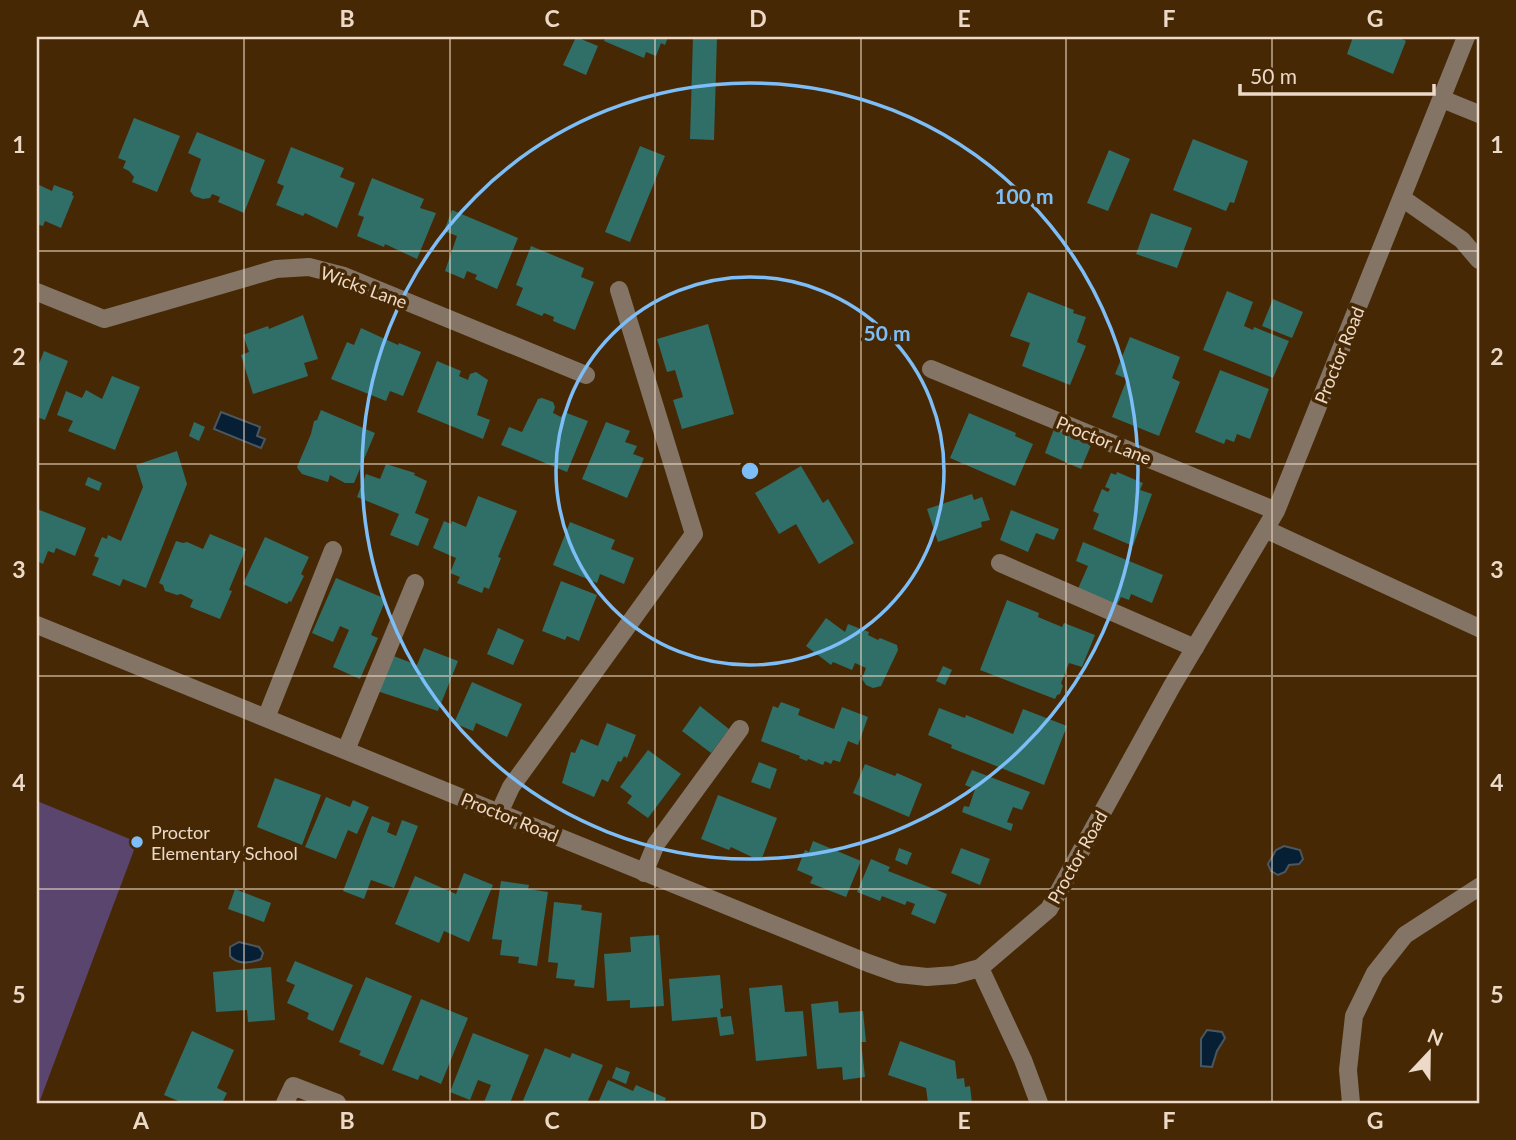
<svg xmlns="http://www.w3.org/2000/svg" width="1516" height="1140" font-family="Lato,sans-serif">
	<rect width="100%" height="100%" fill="#462904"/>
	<path fill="#5a456e" d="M37 801 137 842 39 1103H37Z"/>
	<path fill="#061f34" stroke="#4b5760" stroke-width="2" d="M221 412 260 427 257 436 265 439 261 448 214 429Z
		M1284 846 1300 850 1303 859 1299 864 1289 865 1285 872 1278 875 1271 871 1268 864 1276 850Z
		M239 942 259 947 263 953 261 959C251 963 238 965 230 956V947Z
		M1207 1030 1222 1032 1225 1038 1217 1051 1212 1067 1201 1066V1039Z"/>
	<path fill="#306e68" d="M576 37 598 46 586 75 563 65Z
		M606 37H668L665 45 661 43 656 56 646 52 644 58 604 41Z
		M693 37H717L714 140 690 139Z
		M1353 37H1398L1406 41 1393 74 1347 54Z
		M134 118 180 136 157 192 132 182 134 177 129 171 123 168 126 161 118 158Z
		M197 132 265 160 244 213 218 202 220 197 212 194 210 198 203 199 194 196 190 191 201 159 188 153Z
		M1193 139 1248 161 1234 203 1230 202 1226 211 1173 190Z
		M640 146 665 156 630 242 605 232Z
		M291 147 344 168 340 177 355 183 337 228 305 213 303 216 276 205 284 186 277 183Z
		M1109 150 1130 159 1108 211 1087 203Z
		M372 178 424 199 420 208 436 213 417 259 385 244 384 247 357 236 364 217 358 215Z
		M37 184 52 191 54 185 73 192 72 195 74 196 61 228 45 221 43 226 37 224Z
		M452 210 518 238 497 289 475 279 477 275 467 271 464 279 445 271 457 236 444 231Z
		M1151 213 1192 228 1177 268 1136 254Z
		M531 246 584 268 581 277 594 282 575 330 553 321 554 317 544 313 542 316 516 305 523 288 516 285Z
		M1227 291 1253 302 1244 326 1253 330 1254 327 1289 341 1273 378 1203 350Z
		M1028 292 1074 310 1073 313 1086 317 1077 342 1086 346 1070 385 1022 366 1030 343 1010 336Z
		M1273 299 1303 312 1292 338 1262 326Z
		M303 315 318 359 304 363 308 376 253 394 241 355 249 352 243 335 268 326 269 329Z
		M708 324 734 414 682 429 673 400 683 397 675 370 667 372 657 339Z
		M361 328 398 345 399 343 421 352 403 396 390 391 386 401 331 379 347 342 354 345Z
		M1130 337 1180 357 1172 378 1180 382 1159 436 1112 417 1127 379 1115 374Z
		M44 351 68 361 45 420 37 417V369Z
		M437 361 461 371 459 376 468 380 470 374 476 372 488 380 477 415 490 420 483 439 417 412Z
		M1220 370 1269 389 1250 439 1237 434 1234 442 1226 439 1224 444 1195 432Z
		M112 376 140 387 115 450 68 431 73 421 57 415 66 391 82 398 86 390 102 399Z
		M542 398 553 402 555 407 553 413 561 417 564 412 588 421 567 472 501 445 509 427 522 432 538 399Z
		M321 410 375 433 354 483H345L330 475 328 482 302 474 298 469 297 467 311 434 314 421 317 420Z
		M969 413 1016 433 1015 436 1033 444 1015 486 950 458Z
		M194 422 205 427 199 441 189 436Z
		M606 422 630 431 625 442 637 446 633 454 644 458 627 498 582 479Z
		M1054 429 1091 445 1081 469 1045 453Z
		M177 451 187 484 146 588 123 579 120 586 92 575 99 558 94 556 102 537 107 539 108 535 121 541 143 487 136 465Z
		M386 464 415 473 414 475 427 481 415 513 429 519 418 546 390 535 399 514 357 497 366 474 380 479Z
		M801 466 823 503 828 499 854 543 819 564 796 524 779 534 755 493Z
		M1117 472 1143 483 1140 490 1152 494 1133 546 1093 529 1099 514 1093 511 1102 489 1108 492 1110 489 1105 487 1111 473 1116 475Z
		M88 477 102 483 99 491 85 485Z
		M972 494 974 500 982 497 990 520 981 522 982 527 938 542 927 509Z
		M478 496 517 511 498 557 501 558 489 589 484 587 482 593 457 583 460 577 450 573 456 558 433 548 444 521 451 524 452 521 466 527Z
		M37 509 86 528 75 556 56 548 54 553 48 551 43 564 37 561Z
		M1011 510 1059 529 1054 540 1036 533 1028 552 1000 540Z
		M570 522 615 540 611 549 634 558 624 584 600 574 597 583 553 565Z
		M210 534 246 549 229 590 232 591 220 619 190 607 193 600 181 594 177 595 165 591 163 585 159 583 176 541 183 543 187 542 203 549Z
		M265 537 309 557 301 574 304 576 291 602 289 601 287 604 243 584Z
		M1083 542 1163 575 1152 603 1131 594 1129 600 1121 597 1116 607 1077 591 1088 566 1076 561Z
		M336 578 386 599 371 635 378 638 360 679 333 667 349 630 340 626 333 642 312 633Z
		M561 581 597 595 579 641 567 636 565 640 542 631Z
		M1007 600 1039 613 1038 617 1062 627 1064 623 1095 635 1082 667 1069 663 1061 683 1063 686 1060 694 1057 695 1055 699 980 670Z
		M826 618 845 632 848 624 869 632 868 635 878 640 880 638 897 645 898 650 881 686 873 688 866 685 862 679 866 668 855 663 852 670 833 662 831 665 806 646Z
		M498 628 524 640 513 665 487 654Z
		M424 648 458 661 438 711 377 691 391 655 417 665Z
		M943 666 952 670 945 685 936 681Z
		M472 682 522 704 507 737 476 723 473 731 454 723Z
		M781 702 800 709 798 715 834 729 842 707 868 717 858 745 848 741 840 762 833 760 831 764 825 761 823 765 808 759 807 761 799 758 800 756 761 741 773 706 778 708Z
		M700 706 729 729 711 753 682 731Z
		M939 708 965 718 966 715 1013 734 1023 709 1067 726 1044 785 951 748 952 745 928 735Z
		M607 723 636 735 627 758 624 756 621 762 618 761 608 782 602 779 594 797 562 783 571 752 575 753 581 739 598 746Z
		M648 750 681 774 648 818 627 803 632 796 620 787Z
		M759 762 777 769 770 789 751 782Z
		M865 764 895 776 897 773 922 784 909 817 853 793Z
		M972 770 1030 792 1022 810 1013 807 1007 822 1013 824 1011 831 962 812 964 806 969 807 975 789 965 785Z
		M275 778 321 795 302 845 257 827Z
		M718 795 777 818 762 858H754L731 847 729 850 701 839Z
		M326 797 350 807 353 800 369 807 357 834 348 830 336 859 305 847Z
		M372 816 390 823 387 832 396 836 402 820 418 826 394 888 371 880 364 899 343 891Z
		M813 841 861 861 846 897 810 883 813 877 797 870 805 850 809 852Z
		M899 848 912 853 907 865 895 860Z
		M961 848 990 859 980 885 951 873Z
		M871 859 890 867 888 871 947 894 935 924 911 914 915 904 907 901 905 905 882 896 880 901 857 892Z
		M464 873 493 885 469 942 444 931 439 943 395 924 415 876 456 894Z
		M501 881 529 885 528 889 548 892 537 966 518 963 519 957 500 955 502 940 492 939Z
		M235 889 271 903 264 922 228 909Z
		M554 902 582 905 581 910 602 913 594 988 574 986 575 980 556 978 558 963 548 962Z
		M659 935 664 1006 630 1008V1000L607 1001 604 954 631 952 630 937Z
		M295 961 353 985 333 1031 307 1019 309 1013 287 1003 295 985 286 981Z
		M271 967 275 1020 248 1022 247 1010 216 1012 213 972Z
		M720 975 723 1008 720 1009 721 1017 731 1016 734 1034 720 1036 717 1017 672 1021 669 979Z
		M366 977 412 996 383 1065 359 1055 361 1051 339 1042Z
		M782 985 785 1012 803 1011 807 1056 756 1061 749 988Z
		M421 999 468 1018 441 1084 420 1075 418 1080 392 1070Z
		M838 1001 839 1013 863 1011 866 1042H861L865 1077 843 1080 842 1067 817 1069 811 1004Z
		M192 1031 234 1050 217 1088 227 1093 222 1103H183L164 1095Z
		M473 1033 529 1055 510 1103 484 1102 491 1085 478 1080 470 1100 450 1092Z
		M900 1041 955 1061 957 1079 964 1078 965 1087 970 1086 972 1103H928L926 1088 888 1075Z
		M545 1048 570 1058 572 1053 603 1065 587 1103H522Z
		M616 1067 630 1072 626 1084 612 1078Z
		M608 1080 633 1091 636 1085 666 1098 664 1103H598Z"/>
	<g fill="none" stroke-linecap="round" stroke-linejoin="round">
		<path stroke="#837465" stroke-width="18" d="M1442 99 1479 114
			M1402 198 1462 240 1479 260
			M37 292 104 319 276 269 309 267 344 276 586 375
			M931 369 1276 511
			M1267 530 1479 628
			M1000 563 1195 648
			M37 625 868 963 899 974 927 977 954 975 980 968 1049 909 1172 686 1276 511 1466 37
			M266 718 333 550
			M346 750 415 583
			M499 813 511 787 694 534 619 290
			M644 873 656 844 740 729
			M980 968 1023 1060 1039 1103
			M285 1103 293 1086 337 1103
			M1351 1103 1348 1070 1354 1016 1375 973 1405 935 1479 887"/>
	</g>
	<path fill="none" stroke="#ecd9c7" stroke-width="2" stroke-opacity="0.55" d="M244 37V1103M450 37V1103M655 37V1103M861 37V1103M1066 37V1103M1272 37V1103M37 251H1479M37 464H1479M37 676H1479M37 889H1479"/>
	<g fill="none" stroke="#7dbef9" stroke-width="3.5">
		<circle cx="750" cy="471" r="194"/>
		<circle cx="750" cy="471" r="388"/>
	</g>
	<circle fill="#7dbef9" stroke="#462904" stroke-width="2.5" cx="137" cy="842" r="7"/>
	<g text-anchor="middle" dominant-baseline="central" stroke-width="7" stroke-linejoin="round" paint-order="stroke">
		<g font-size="18" fill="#ecd9c7" stroke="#462904">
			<text transform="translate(364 287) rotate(20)">Wicks Lane</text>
			<text transform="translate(1339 355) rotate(-68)">Proctor Road</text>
			<text transform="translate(1104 440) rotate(22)">Proctor Lane</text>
			<text transform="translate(510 817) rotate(22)">Proctor Road</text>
			<text transform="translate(1077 857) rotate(-61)">Proctor Road</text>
		</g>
		<g font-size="18" fill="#ecd9c7" stroke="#462904" text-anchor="start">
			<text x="151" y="832">Proctor<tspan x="151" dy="21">Elementary School</tspan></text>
		</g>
	</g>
	<circle cx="750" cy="471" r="10" fill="#7dbef9" stroke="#462904" stroke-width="3.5"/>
	<g font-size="21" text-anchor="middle" font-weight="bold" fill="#7dbef9" stroke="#462904" stroke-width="7" stroke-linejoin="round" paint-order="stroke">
		<text x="1024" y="204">100 m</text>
		<text x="887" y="341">50 m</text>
	</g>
	<rect width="1516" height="1140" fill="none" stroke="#462904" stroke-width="77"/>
	<g transform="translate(1429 1053) rotate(22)" stroke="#462904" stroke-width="5" paint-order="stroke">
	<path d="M0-5L12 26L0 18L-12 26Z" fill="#ecd9c7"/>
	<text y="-10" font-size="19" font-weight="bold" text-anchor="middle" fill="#ecd9c7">N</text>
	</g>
	<path d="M1240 84v10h194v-10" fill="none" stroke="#ecd9c7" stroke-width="3.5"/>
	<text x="1250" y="84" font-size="21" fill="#ecd9c7" stroke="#462904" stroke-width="5" paint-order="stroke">50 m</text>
	<rect x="38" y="38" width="1440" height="1064" fill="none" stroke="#ecd9c7" stroke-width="2.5"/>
	<g font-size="23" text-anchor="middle" font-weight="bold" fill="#ecd9c7">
		<text x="141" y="27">A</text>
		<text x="347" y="27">B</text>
		<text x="552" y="27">C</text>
		<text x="758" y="27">D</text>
		<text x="964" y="27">E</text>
		<text x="1169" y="27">F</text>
		<text x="1375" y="27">G</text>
		<text x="19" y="153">1</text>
		<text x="1497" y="153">1</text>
		<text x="19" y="365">2</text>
		<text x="1497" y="365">2</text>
		<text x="19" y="578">3</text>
		<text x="1497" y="578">3</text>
		<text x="19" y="791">4</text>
		<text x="1497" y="791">4</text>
		<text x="19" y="1003">5</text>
		<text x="1497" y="1003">5</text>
		<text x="141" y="1129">A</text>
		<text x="347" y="1129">B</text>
		<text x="552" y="1129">C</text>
		<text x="758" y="1129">D</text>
		<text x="964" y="1129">E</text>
		<text x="1169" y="1129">F</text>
		<text x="1375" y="1129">G</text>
	</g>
</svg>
